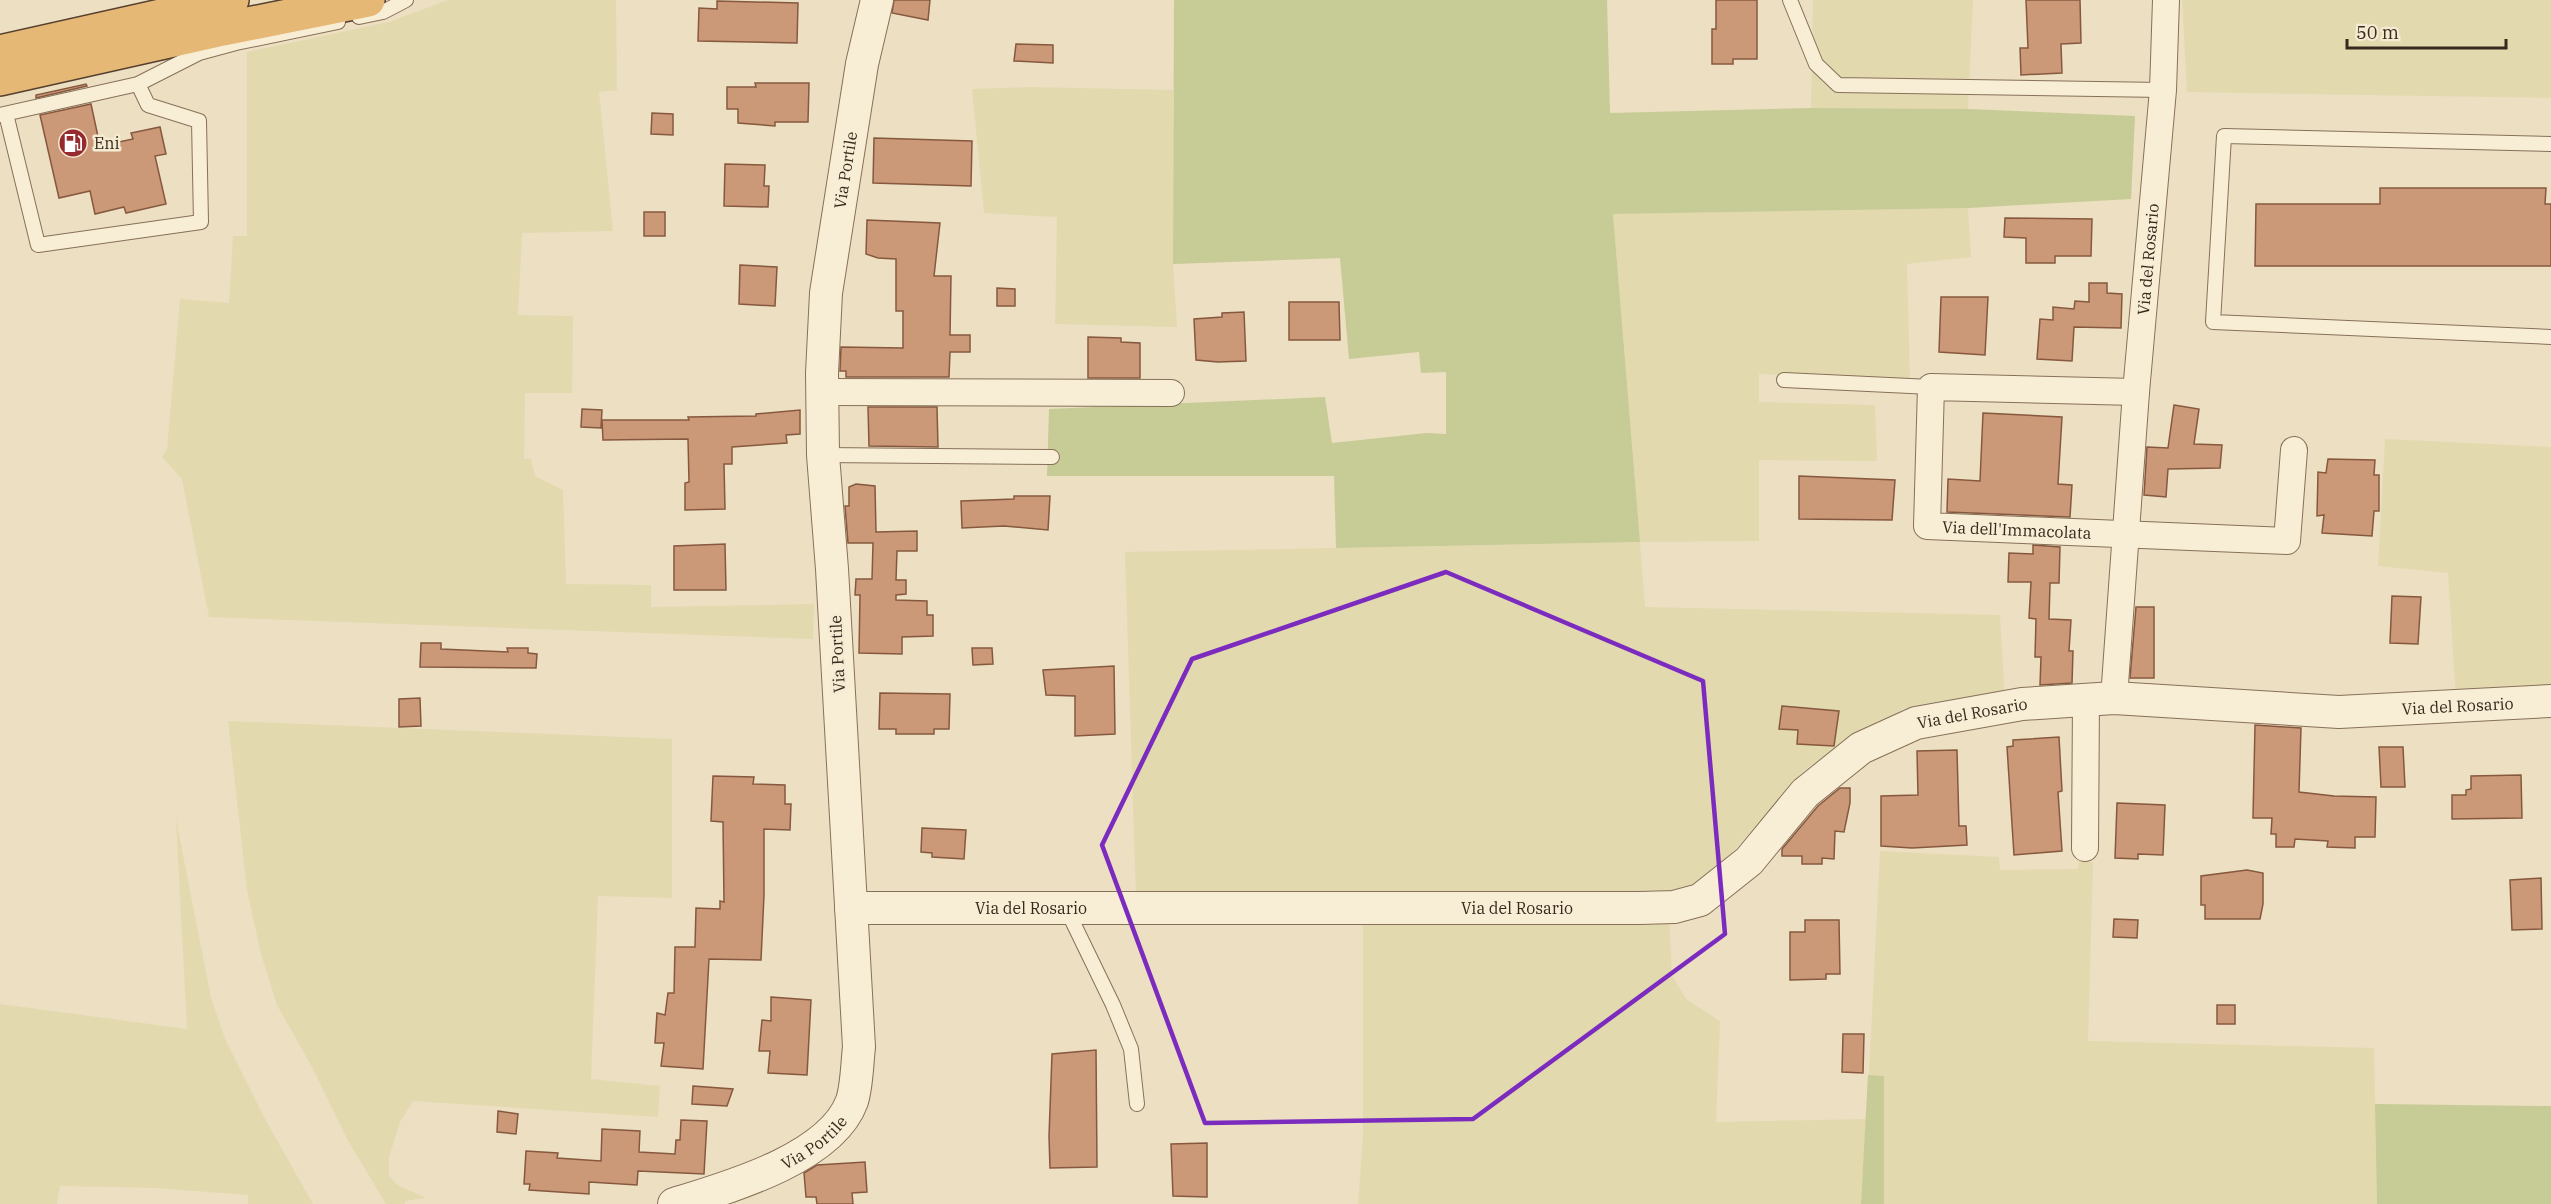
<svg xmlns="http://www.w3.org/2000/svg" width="2551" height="1204" font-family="'IBM Plex Serif',serif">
	<rect width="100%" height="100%" fill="#eddfc2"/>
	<path fill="#e3d9af" d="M448 0H616L617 90 599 92 613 231 522 233 518 315 573 316 572 393H525L524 459H531L535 476 563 490 566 584 651 585V607L814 604 813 639 209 617 182 479 162 457 167 450 180 299 229 303 233 236H247V52L389 22Z
		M1813 0H1973L1968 109 1811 108Z
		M2182 0H2551V98L2187 92Z
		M1030 87 1173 90V264L1177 327 1055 324 1057 217 984 213 972 89Z
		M1968 208 1971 257 1907 264 1910 381 1759 374V402L1875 405 1877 461 1759 460V541L1640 542 1645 607 2000 615 2005 704 1963 707 1921 706 1901 709 1902 721 1816 762 1803 771 1716 871 1684 892 1136 900 1125 552 1640 542 1613 214Z
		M2385 439 2551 447V692L2456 699 2448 573 2378 566Z
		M228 721 672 739V898L598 896 591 1079 660 1086 658 1117 413 1101 400 1122 389 1157V1175L397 1185 426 1198 405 1201V1204H386L347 1139 313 1069 277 1005 261 954 247 890Z
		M176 819 211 998 226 1041 265 1119 313 1204H248V1195L155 1188 60 1186 57 1204H0V1004L187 1029Z
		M1880 851 1999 857 2000 870 2078 869 2079 861 2093 862 2088 1041 2374 1048 2377 1204H1884V1076L1869 1075Z
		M1669 918 1672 976 1687 1000 1720 1021 1716 1122 1866 1119 1861 1204H1358L1363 1136V919Z"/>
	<path fill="#c7cb96" d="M1174 0H1607L1610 113 1811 108 1968 109 2135 116 2131 199 1968 208 1613 214 1640 542 1336 548 1334 476H1047L1049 409 1325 397 1332 443 1427 433 1446 434V372L1421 373 1419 352 1349 359 1340 258 1173 264Z
		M1868 1075 1884 1076V1204H1861Z
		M2375 1104 2551 1106V1204H2377Z"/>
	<path fill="#cb9878" stroke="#86593f" stroke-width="1.5" d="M894 0H930L928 20 892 13Z
		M1716 0H1757V59H1733V64H1712V29H1716Z
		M2026 0H2080L2081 43 2061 44 2062 73 2021 75 2020 48H2028Z
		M717 1 798 3 797 43 698 41 699 8 717 9Z
		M1016 44 1053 45V63L1014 61Z
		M755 83H809L808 122H775V126L738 123V109H727V87H756Z
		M86 84 87 86 36 98V95Z
		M91 104 100 146 133 139 131 133 160 127 166 154 155 156 166 204 126 213 124 207 95 214 90 191 59 198 40 115Z
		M652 113 673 114V135L651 134Z
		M874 138 972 141 971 186 873 183Z
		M725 164 765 165 764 186H769L768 207 724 206Z
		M2380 188H2546L2545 204H2551V266H2255L2256 204H2380Z
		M644 212H665V236H644Z
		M2005 218 2092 219 2091 256H2055V263H2026V238L2004 237Z
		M867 220 940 223 934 276H951L950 335H970V352H950L949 377H846V371H840L841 347 903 348V311H896V259L878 258 866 254Z
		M740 265 777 267 775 306 739 304Z
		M2089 283H2107V293L2122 294 2121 328 2074 327 2072 361 2037 359 2040 319 2053 320V307L2074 309 2075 301 2089 302Z
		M997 288 1015 289V306H997Z
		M1941 297H1988L1985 355 1939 352Z
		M1289 302H1339L1340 340H1289Z
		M1244 312 1246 361 1218 362 1196 360 1194 319 1222 317V313Z
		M1088 337 1121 338V342L1140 343V378H1088Z
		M2174 405 2199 409 2194 444 2222 445 2220 468 2168 469 2166 497 2144 495 2147 447 2168 448Z
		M868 407H937L938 447 869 446Z
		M582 409 602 410 601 428 581 427Z
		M800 410V434L786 435 787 443 732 447V464H724L725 509 685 510V483L689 482 688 439 603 440 602 420H689L688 417 756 416V414Z
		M1983 413 2062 417 2058 484 2072 485 2070 517 1947 512 1948 479 1980 481Z
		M2328 459 2375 460 2374 475H2379V511H2374L2372 536 2322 533 2324 515 2317 516 2318 472 2326 473Z
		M1799 476 1895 480 1892 520 1799 519Z
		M856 484 875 486 876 532 917 531V551H897L896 580H906V594L896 595V600L927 601V615H933V636L902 637V654L859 653 860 595H855L856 579H872L873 543H848L845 506H849V487Z
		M1014 496H1050L1048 530 1004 526 962 528 961 501 1014 499Z
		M725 544 726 590H674V546Z
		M2033 545 2060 547 2059 583H2050L2049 619 2071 620 2069 651H2073L2072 683 2040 685 2041 657H2035L2036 619 2029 618 2031 582H2008L2009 553 2033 554Z
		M2392 596 2421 597 2418 644 2390 643Z
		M2136 607H2154V678H2130Z
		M421 643H441V649L508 652 507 648H528V653L537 654 536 668 420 667Z
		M972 648H992L993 664 973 665Z
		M1114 666 1115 734 1075 736V696L1046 695 1043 670Z
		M880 693 950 694 949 729H934V734H896V729H879Z
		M420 698 421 726 399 727V699Z
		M1782 706 1839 711 1834 746 1797 744 1798 730 1779 729Z
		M2255 725 2301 728 2299 792 2334 796 2376 797 2375 837H2355V848L2327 847 2328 841 2295 839 2294 847H2276V834H2271L2272 818H2253Z
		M2059 737 2062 791 2058 792 2062 851 2014 855 2007 747 2013 746V740Z
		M2379 747H2403L2405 787H2381Z
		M1957 750 1959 826H1966L1967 845 1912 848 1881 846V796L1918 795 1917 751Z
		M2521 775 2522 818 2452 819V795H2466V790L2471 789V776Z
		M713 776 754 777 753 784 785 785V804H791L790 830 764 829V895L761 960 709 959 703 1069 661 1066 664 1043H655L657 1013 665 1015 668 993H674L675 947H695L696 908 720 909V901L724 902 723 822 711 821Z
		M1840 788H1850V803L1844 832 1835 831 1834 859 1822 858V864H1802V856H1782V849L1818 806Z
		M2117 803 2165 805 2163 855 2138 854V859L2115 858Z
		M922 828 966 830 964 859 932 857V853L921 852Z
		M2247 870 2263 873V904L2260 919H2205V905H2201V876Z
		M2541 878 2542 929 2512 930 2510 880Z
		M2114 919 2138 920 2137 938 2113 937Z
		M1805 920H1839L1840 974H1826V979L1790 980V932H1805Z
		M771 997 811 1000 807 1075 768 1073 770 1051H759L762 1020 771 1021Z
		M2217 1005H2235V1024H2217Z
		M1843 1034H1864L1863 1073 1842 1072Z
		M1096 1050 1097 1167 1050 1168 1049 1136 1052 1054Z
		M693 1086 733 1089 727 1106 692 1104Z
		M498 1111 518 1114 516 1134 497 1132Z
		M681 1120 707 1121 704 1174 638 1171 637 1185 589 1182V1194L529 1190 530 1184H524L526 1151 558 1153 557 1158 601 1161 602 1129 640 1131 639 1152 675 1154 676 1140H680Z
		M1207 1143V1197L1173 1196 1171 1144Z
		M865 1162 867 1192 852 1193 853 1204H817L816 1197H806L804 1173 817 1165Z"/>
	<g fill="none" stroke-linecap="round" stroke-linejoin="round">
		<g stroke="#877059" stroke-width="16">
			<path id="service" d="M1790 0 1816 64 1838 85 2163 90
				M359 17 383 12 406 0
				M6 114 38 245 201 222 199 121 148 105 138 84
				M0 115 138 84 199 53 236 43 338 22
				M2551 144 2224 136 2213 322 2551 337
				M1784 380 1931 387
				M823 455 1052 457
				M1066 908 1113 1005 1131 1049 1137 1104"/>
		</g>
		<g stroke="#877059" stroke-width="28">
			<g id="minor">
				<path d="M823 392 1171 393"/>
				<path id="s1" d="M2136 392 1931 387 1927 526 2287 541 2294 450"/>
				<path id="s2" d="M2114 698 2136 392 2163 90 2166 0"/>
				<path d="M2085 848 2086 699"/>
			</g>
		</g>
		<g stroke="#877059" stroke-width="34">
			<g id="tertiary">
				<path id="s3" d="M851 908H1640L1674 907 1700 900 1749 861 1805 793 1861 748 1916 723 2022 704 2114 698 2339 712 2551 701"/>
				<path id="s4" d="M674 1204C726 1188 831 1159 852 1101 857 1085 857 1064 859 1047L832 569 823 455 822 373 826 293 862 64 877 0"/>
			</g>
		</g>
		<g stroke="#553f2e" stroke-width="36">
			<path id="trunk" d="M0 52 232 0
				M0 79 223 29 368 0"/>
		</g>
		<use href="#service" stroke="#f8edd5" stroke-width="14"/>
		<use href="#minor" stroke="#f8edd5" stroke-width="26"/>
		<use href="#tertiary" stroke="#f8edd5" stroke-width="32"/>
		<use href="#trunk" stroke="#e6b876" stroke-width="33"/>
	</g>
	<path fill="none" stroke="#7b2cbf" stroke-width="4.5" stroke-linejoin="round" d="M1446 572 1703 681 1725 934 1473 1119 1205 1123 1102 845 1192 659Z"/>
	<defs>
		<g id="fuel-disc" transform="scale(1.5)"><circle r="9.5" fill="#962a2e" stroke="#f5ead2"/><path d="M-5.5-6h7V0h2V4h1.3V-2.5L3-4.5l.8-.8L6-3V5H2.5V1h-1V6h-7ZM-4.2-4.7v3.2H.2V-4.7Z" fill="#fff"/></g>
	</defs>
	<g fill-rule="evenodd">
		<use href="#fuel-disc" x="73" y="143"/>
	</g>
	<g text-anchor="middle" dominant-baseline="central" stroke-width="5" stroke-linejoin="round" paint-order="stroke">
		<g font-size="16" fill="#37291d" stroke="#f5ead2" text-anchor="start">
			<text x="94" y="143">Eni</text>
		</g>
		<g font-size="16" fill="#37291d" stroke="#f5ead2">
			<text stroke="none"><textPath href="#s4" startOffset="1146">Via Portile</textPath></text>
			<text stroke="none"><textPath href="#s2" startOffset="440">Via del Rosario</textPath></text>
			<text stroke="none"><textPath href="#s1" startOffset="434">Via dell'Immacolata</textPath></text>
			<text transform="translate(837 654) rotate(-93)">Via Portile</text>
			<text stroke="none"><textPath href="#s3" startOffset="1677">Via del Rosario</textPath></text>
			<text stroke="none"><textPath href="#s3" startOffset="1190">Via del Rosario</textPath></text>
			<text stroke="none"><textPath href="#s3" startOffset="180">Via del Rosario</textPath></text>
			<text stroke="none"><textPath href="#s3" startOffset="666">Via del Rosario</textPath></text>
			<text stroke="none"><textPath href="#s4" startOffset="154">Via Portile</textPath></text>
		</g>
	</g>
	<path d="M2347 39v9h159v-9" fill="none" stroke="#37291d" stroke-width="3"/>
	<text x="2356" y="39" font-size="18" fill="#37291d" stroke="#f5ead2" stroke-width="4.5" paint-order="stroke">50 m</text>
</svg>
